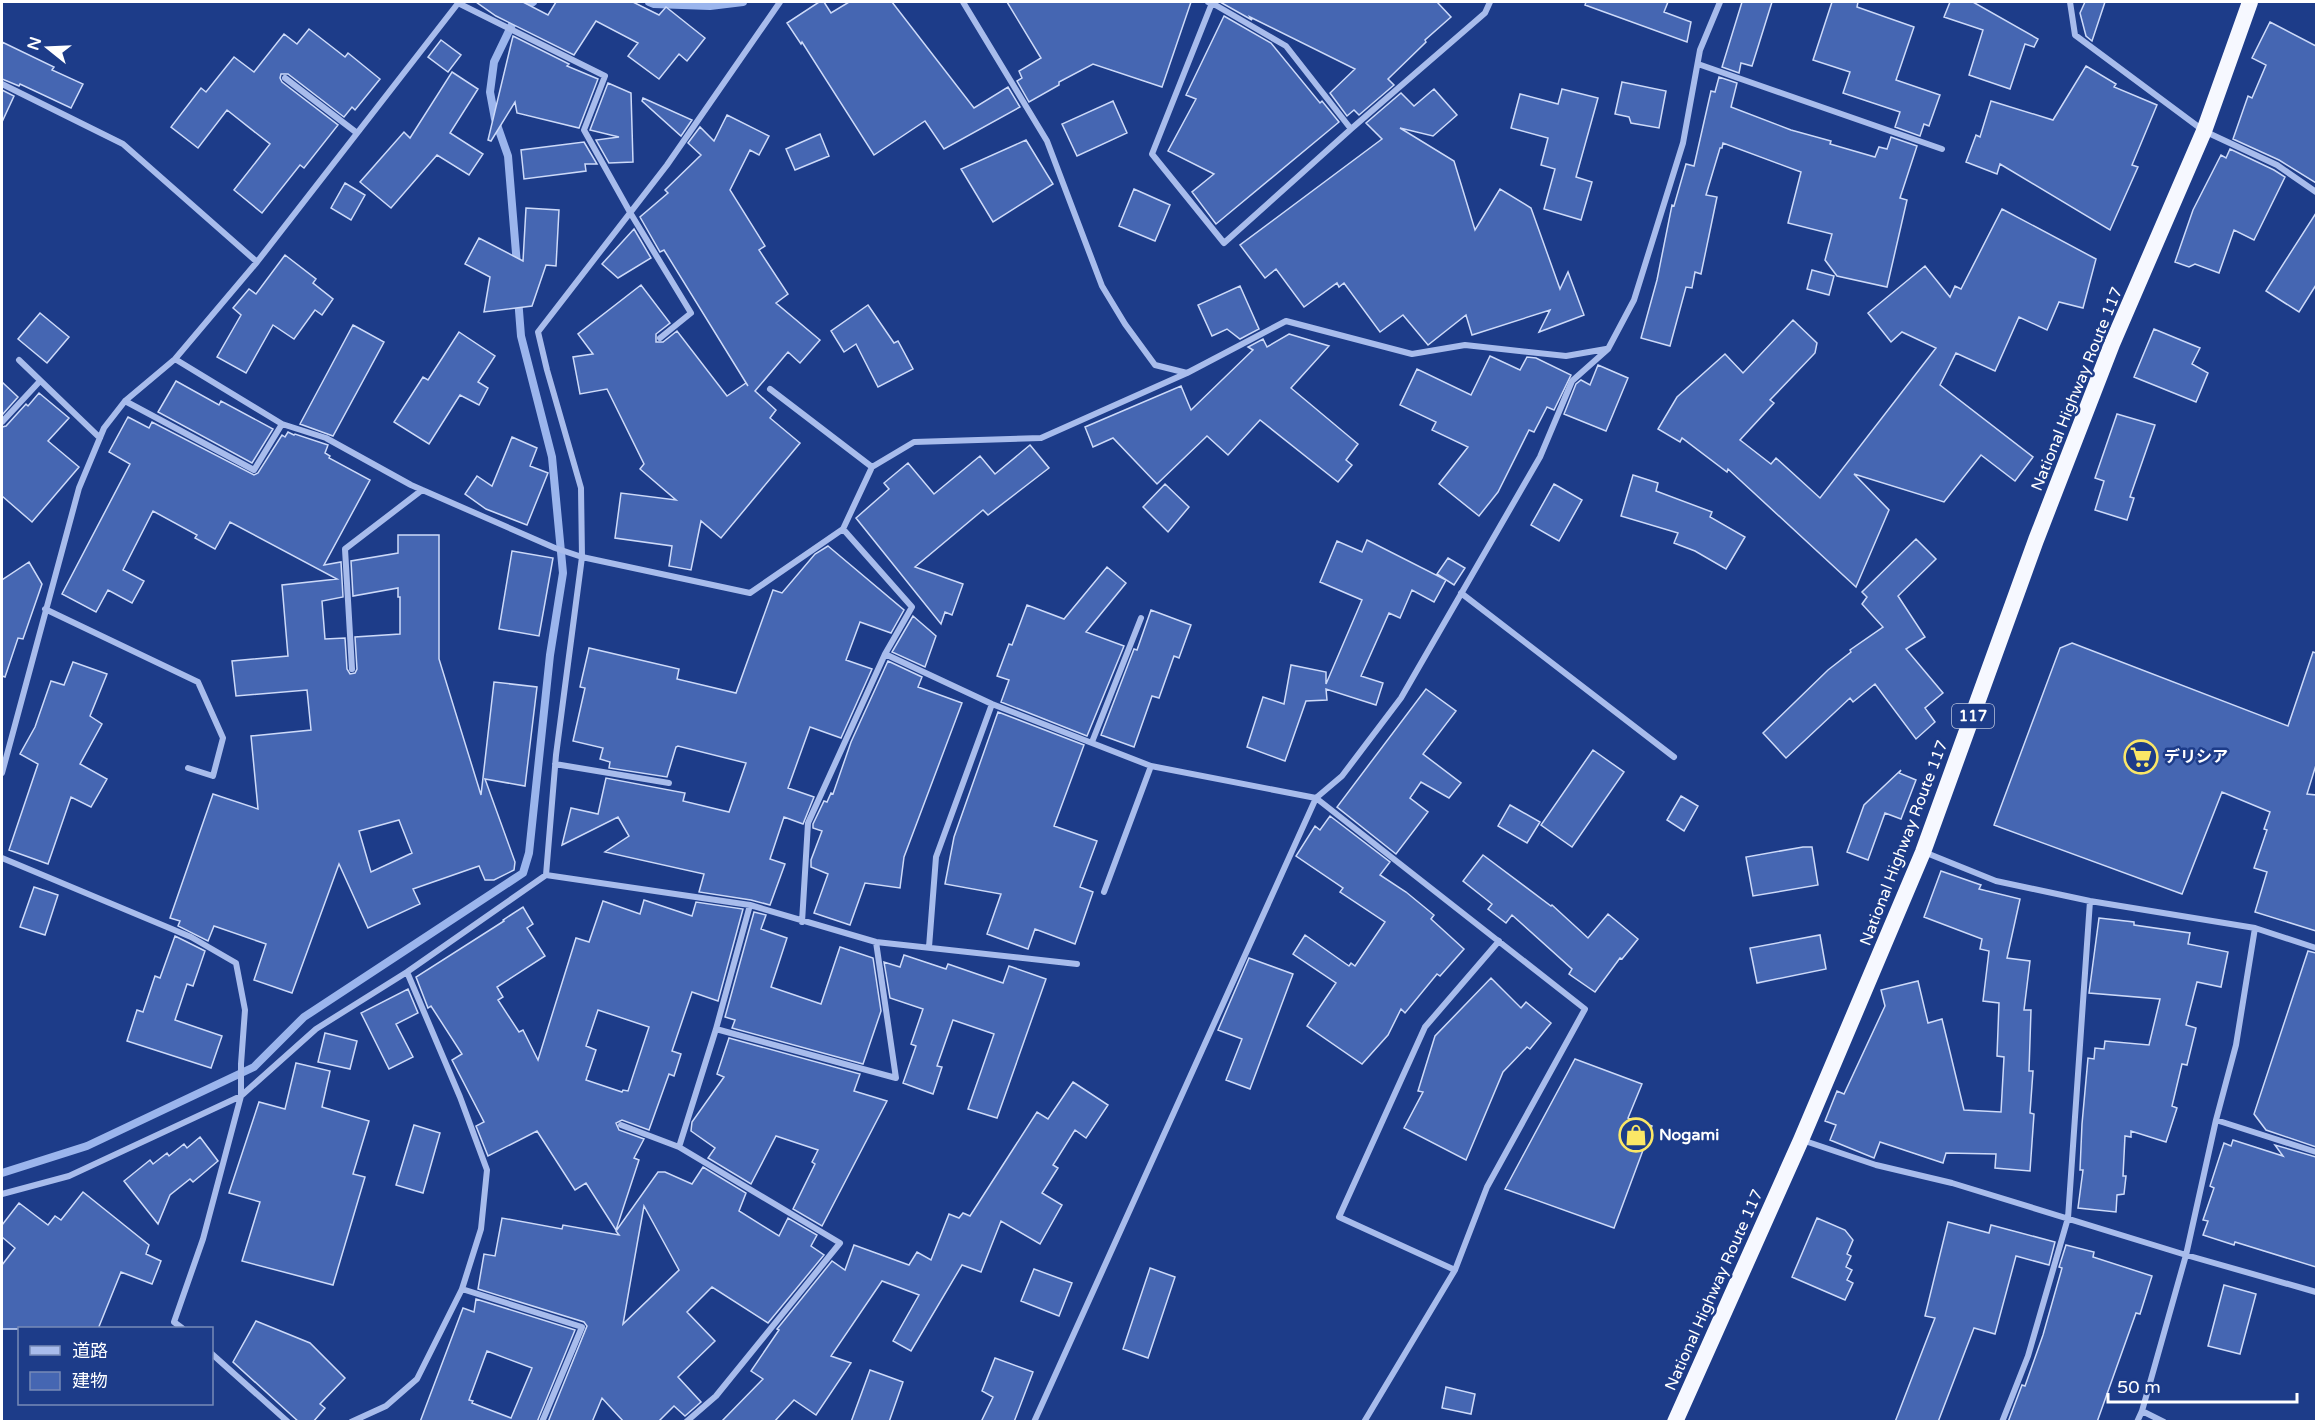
<svg xmlns="http://www.w3.org/2000/svg" width="2318" height="1423" font-family="'Varela Round','Noto Sans JP',sans-serif">
	<rect width="100%" height="100%" fill="#1d3c89"/>
	<g fill="none" stroke-linecap="round" stroke-linejoin="round">
		<path stroke="#9bb5ed" stroke-width="8" d="M649 2 654 4 710 6 743 2
			M517 265 508 156 495 119 490 92 494 62 520 8 533 2
			M2 1173 87 1146 254 1067 304 1017 523 873 529 853 550 655 563 573 552 457 521 336 518 298"/>
	</g>
	<path fill="#4566b2" stroke="#cddaf9" stroke-width="1.5" fill-rule="evenodd" d="M476 2H523L548 15 556 2H633L659 15 666 7 705 38 687 61 679 54 659 79 628 56 638 43 596 21 574 55 496 16Z
		M819 2H824L831 13 849 2H892L974 108 1008 87 1020 107 944 149 925 121 874 155 802 42 801 44 787 23Z
		M1007 2H1191L1162 87 1093 64 1059 82V85L1029 102 1017 81 1022 78 1019 71 1041 58Z
		M1220 2H1437L1451 17 1425 40 1426 42 1388 79 1394 85 1359 115 1354 110 1347 116 1330 93 1355 69 1250 17 1252 20Z
		M1586 2H1668L1664 12 1691 22 1687 42 1585 5Z
		M1742 2H1772L1752 66 1741 63 1739 73 1722 67Z
		M1832 2H1858L1857 7 1914 27 1896 80 1940 95 1929 126 1924 124 1920 136 1895 127 1900 112 1843 93 1850 72 1813 60Z
		M1950 2H1973L2038 39 2034 47 2025 44 2010 89 1969 75 1983 30 1944 17Z
		M2085 2H2105L2092 41 2086 36 2080 13Z
		M1224 16 1271 43 1320 103 1322 101 1339 122 1216 224 1192 192 1214 174 1168 151 1196 99 1186 95Z
		M2270 22 2316 46V183L2279 160 2233 139 2248 96 2252 98 2266 65 2252 58Z
		M309 29 345 57 348 53 380 79 355 110 352 107 344 117 288 74H281L280 78 282 82 338 125 304 168 300 165 262 213 234 190 270 144 227 110 198 148 171 127 201 88 206 92 234 57 254 72 284 34 297 44Z
		M513 36 569 64 567 66 598 79 579 128 517 113 515 102 491 141 488 140Z
		M441 40 461 55 448 72 428 57Z
		M2 42 54 67 52 70 83 84 71 108 20 84 19 86 2 79Z
		M2086 66 2116 84 2114 87 2157 105 2132 165 2138 167 2110 230 2000 164 1997 174 1966 162 1976 135 1980 137 1991 101 2053 120Z
		M452 72 478 89 450 133 483 154 469 175 437 155 391 208 360 182 404 132 410 138Z
		M1719 77 1737 83 1731 107 1791 130 1831 141 1830 144 1875 157 1879 147 1887 149 1891 137 1917 146 1900 198 1907 200 1887 287 1837 276 1825 260 1832 234 1788 223 1801 172 1723 143 1722 148H1720L1706 195 1717 197 1701 274 1695 272 1692 288 1686 287 1670 346 1641 338 1657 280 1672 205 1674 206 1686 164 1694 166 1711 91 1715 92Z
		M1622 82 1666 91 1659 128 1631 123 1629 117 1615 114Z
		M608 83 631 93 633 162 609 163 596 140 619 137 590 130Z
		M1434 89 1457 115 1433 136 1400 128 1454 161 1475 230 1500 189 1531 208 1560 289 1568 272 1584 315 1539 332 1550 310 1472 335 1466 315 1428 345 1403 315 1380 332 1344 283 1339 287 1337 283 1304 307 1276 269 1265 278 1240 245 1382 139 1366 123 1401 93 1414 106Z
		M1562 89 1598 98 1576 177 1592 182 1581 220 1544 209 1555 169 1541 165 1548 138 1511 128 1520 94 1558 104Z
		M2 90 14 96 2 122Z
		M643 98 692 120 681 136 642 101Z
		M1113 101 1127 133 1077 156 1062 124Z
		M727 115 769 136 759 155 750 150 730 190 765 246 759 250 788 294 776 303 820 340 800 363 788 352 755 391 776 410 770 418 800 443 721 538 701 521 691 570 669 566 672 546 615 538 621 493 676 500 640 469 644 464 607 389 580 394 573 357 593 354 578 334 641 285 670 323 656 334V342H663L677 331 727 396 746 383 748 386 664 250 660 252 640 217 668 193 665 190 701 155 688 143 700 127 714 141Z
		M820 134 829 156 795 170 786 149Z
		M1026 140 1053 184 993 222 961 169Z
		M584 142 597 164H585L586 171 524 179 521 150Z
		M2230 149 2274 170 2285 177 2254 240 2234 230 2219 273 2195 264 2189 267 2175 262 2193 210 2221 155 2226 158Z
		M345 183 365 195 351 220 331 208Z
		M1134 189 1170 205 1155 241 1119 226Z
		M526 208 559 210 556 266 546 265 532 306 484 312 490 277 465 264 479 238 523 261Z
		M2002 209 2096 259 2083 308 2059 302 2047 330 2019 317 1995 371 1956 353 1940 385 2033 457 2015 481 1981 455 1944 502 1854 474 1889 510 1856 587 1728 469 1727 472 1682 438 1680 442 1658 429 1677 397 1725 354 1743 373 1793 320 1817 343 1815 353 1770 400 1774 403 1740 440 1771 464 1776 458 1820 498 1936 348 1902 332 1891 342 1868 313 1925 266 1950 297 1955 286 1961 289Z
		M2316 213V285L2299 312 2266 291Z
		M634 229 651 258 618 278 602 264Z
		M285 255 316 279 313 283 333 299 322 315 315 310 294 339 273 325 246 373 217 357 241 315 233 308 249 289 256 294Z
		M1812 270 1834 276 1829 295 1807 289Z
		M1240 286 1259 329 1240 339 1227 329 1212 336 1198 305Z
		M868 305 894 343 898 341 913 369 878 387 856 344 844 352 831 331Z
		M40 313 69 337 47 363 18 339Z
		M353 325 384 342 333 436 300 424Z
		M2154 329 2200 348 2192 364 2208 373 2196 402 2134 377Z
		M459 332 495 356 478 382 488 388 479 405 460 395 429 444 394 422 423 377 428 380Z
		M1289 334 1329 346 1291 388 1358 444 1346 460 1352 465 1338 482 1260 420 1228 455 1207 436 1157 484 1113 438 1093 447 1085 427 1181 386 1191 410 1253 350 1248 347 1263 339 1267 347Z
		M1490 356 1520 370 1527 357 1536 358 1571 375 1554 410 1547 407 1534 432 1529 430 1498 492 1479 516 1439 484 1468 447 1432 430 1436 422 1400 405 1417 369 1471 395Z
		M1598 365 1628 378 1606 431 1564 414 1576 384 1581 380 1590 385Z
		M176 381 219 405 221 401 273 429 252 463 158 412Z
		M2 382 18 397 2 415Z
		M39 393 69 418 48 441 79 467 32 522 2 496V427L6 426 26 404 28 406Z
		M2117 414 2155 425 2130 497 2134 498 2127 520 2095 510 2104 481 2095 478Z
		M128 417 149 428 152 422 254 475 258 473 282 435 285 437 288 432 294 435 295 434 328 445 325 453 330 456 329 458 370 480 324 565 341 562 343 597 322 601 325 639 345 638 347 669 350 674 355 673 357 669 355 637 400 634V597H398V588L353 596 351 561 398 553V535H439V659L481 795 494 682 537 687 525 786 485 779 515 862 514 870 494 880H485L479 866 413 889 420 904 368 928 339 864 292 993 254 980 266 944 214 926 208 941 178 926 180 921 170 918 213 794 258 809 251 736 311 730 307 690 236 696 232 661 288 656 282 585 337 579 230 522 215 549 195 538 197 535 153 511 123 570 144 581 132 603 108 590 96 612 62 594 130 464 109 452ZM399 820 412 853 371 872 359 831Z
		M512 437 537 448 530 466 548 473 527 525 486 509 465 494 477 476 492 486Z
		M1030 445 1049 468 988 515 983 510 915 567 963 584 952 615 945 612 941 624 856 518 889 489 884 483 908 463 934 494 980 456 995 474Z
		M1633 475 1658 483 1656 491 1712 512 1710 517 1745 537 1726 569 1695 551 1674 543 1678 533 1621 516Z
		M1165 484 1189 507 1168 532 1143 507Z
		M1554 484 1582 500 1559 541 1531 525Z
		M1916 539 1936 559 1898 596 1925 637 1906 649 1943 693 1925 708 1935 722 1916 739 1875 684 1853 702 1850 698 1786 758 1763 733 1828 670 1851 652 1850 650 1883 627 1862 604 1867 597 1862 592Z
		M1367 540 1446 580 1434 602 1412 590 1400 618 1389 613 1361 676 1383 683 1376 705 1326 689 1327 700 1306 701 1285 761 1247 747 1263 697 1284 704 1291 665 1326 672V684L1362 600 1320 582 1337 541 1362 552Z
		M828 546 904 610 891 633 860 622 846 660 872 669 841 738 810 727 788 788 814 797 803 824 784 817 770 859 785 864 770 905 751 900 699 892 704 874 605 852 629 836 618 817 562 845 571 808 598 814 606 778 685 793 683 801 729 812 746 763 678 746 676 747 667 777 609 768 610 762 600 759 603 748 573 741 585 688 580 687 589 648 679 669 677 679 736 693 773 590 782 593 815 554Z
		M512 551 553 558 539 636 499 629Z
		M1448 558 1465 568 1454 585 1437 574Z
		M29 562 42 584 23 639 18 638 5 677 2 676V580Z
		M1107 567 1126 583 1086 632 1124 646 1087 736 1001 702 1009 680 997 676 1009 644 1012 645 1027 605 1064 619Z
		M1151 610 1191 625 1179 658 1174 656 1159 698 1152 696 1134 747 1101 735 1134 649 1137 650Z
		M913 616 936 636 925 667 892 652Z
		M2072 643 2288 726 2313 652 2316 653V765L2307 794 2316 795V931L2255 912 2267 872 2254 868 2267 830 2264 829 2270 812 2222 792 2182 894 1994 825 2060 648Z
		M888 661 922 677 918 687 962 703 904 857 900 888 865 883 850 925 814 913 828 874 811 867V860L822 831 813 828V824L824 801 827 802 831 793 833 794 851 742Z
		M73 662 107 674 90 716 102 724 80 764 107 779 91 807 71 797 48 864 9 850 38 764 20 754 35 727 51 681 64 685Z
		M1426 689 1456 711 1423 754 1461 783 1449 798 1421 782 1410 798 1428 812 1396 854 1337 807Z
		M998 712 1084 745 1054 826 1097 841 1080 887 1093 892 1075 944 1035 929 1028 949 987 934 1001 894 945 884 954 837Z
		M1593 750 1624 772 1572 847 1541 825Z
		M1901 770 1899 773 1916 780 1901 819 1885 813 1868 860 1847 852 1864 805Z
		M1681 796 1698 806 1684 831 1667 820Z
		M1510 805 1540 822 1527 843 1498 826Z
		M1330 816 1390 862 1380 875 1406 892 1434 915 1431 919 1464 949 1440 976 1437 974 1405 1013 1401 1009 1388 1035 1362 1064 1307 1026 1336 983 1293 954 1305 935 1349 966 1351 963 1355 966 1385 922 1340 892 1343 888 1296 856 1315 826 1320 830Z
		M1803 847H1812L1818 885 1753 896 1746 857Z
		M1483 855 1551 906 1552 905 1588 938 1608 914 1638 939 1622 959 1620 958 1595 992 1569 974 1572 969 1512 915 1506 923 1488 909 1492 904 1463 881Z
		M1941 871 1981 885 1979 889 2020 899 2007 958 2030 961 2024 1010H2031L2029 1071H2033L2030 1113 2034 1114 2030 1171 1995 1168 1996 1154 1946 1153 1943 1163 1880 1142 1874 1158 1830 1140 1836 1125 1825 1121 1837 1091 1844 1094 1885 1006 1881 990 1918 981 1928 1023 1942 1019 1964 1110 2001 1112 2004 1057 1997 1056 1999 1003 1983 1001 1989 951 1980 949 1982 939 1924 917Z
		M34 887 58 895 45 935 20 927Z
		M644 900 692 916 696 902 743 909 718 1001 692 992 672 1051 681 1054 674 1076 669 1074 649 1130 622 1120 616 1123 619 1130 644 1139 634 1158 639 1160 616 1230 586 1183 575 1190 537 1131 488 1156 476 1126 484 1122 452 1060 462 1054 431 1006 428 1008 416 977 504 921 503 920 523 907 533 924 527 928 545 956 497 987 503 997 498 1000 519 1032 523 1030 538 1060 576 938 589 942 603 901 640 914ZM598 1010 649 1027 628 1091 623 1090 622 1092 586 1080 596 1050 586 1046Z
		M754 912 766 915 761 929 787 938 771 987 821 1004 840 947 873 958 881 1011 863 1064 732 1028 735 1020 725 1017Z
		M2099 918 2134 922V925L2190 933 2188 944 2228 952 2221 987 2197 982 2186 1025 2196 1028 2187 1065 2182 1064 2172 1106 2177 1108 2166 1142 2131 1131V1137L2125 1136 2123 1176H2126L2124 1194 2117 1195 2116 1212 2078 1208 2083 1170H2080L2082 1124 2088 1058 2094 1059 2095 1048 2104 1049 2105 1041 2149 1045 2160 999 2089 993Z
		M1820 935 1826 969 1757 983 1750 948Z
		M175 936 205 951 193 986 187 984 175 1020 222 1036 211 1068 127 1041 137 1010 143 1012 155 976 160 978Z
		M2308 951 2316 953V1147L2266 1130 2254 1114Z
		M904 955 946 969 948 964 1003 983 1009 966 1046 979 997 1118 968 1109 994 1034 953 1020 937 1066 942 1067 933 1094 903 1083 916 1046 911 1044 923 1009 890 998 884 962 900 967Z
		M1249 958 1293 974 1250 1089 1226 1080 1242 1039 1218 1030Z
		M1491 978 1521 1008 1526 1002 1551 1023 1530 1049 1527 1047 1503 1072 1466 1160 1404 1128 1423 1092 1418 1091 1435 1036Z
		M408 989 418 1013 396 1024 413 1057 389 1069 361 1013Z
		M325 1033 357 1041 350 1069 318 1062Z
		M729 1038 860 1074 854 1091 887 1101 822 1226 793 1209 815 1164 812 1162 818 1150 776 1136 751 1184 708 1158 715 1148 691 1131 692 1122 724 1077 717 1074Z
		M1575 1059 1642 1084 1628 1118 1652 1126 1614 1228 1505 1189Z
		M296 1063 330 1071 322 1107 369 1121 353 1174 365 1177 333 1285 242 1261 260 1202 229 1193 259 1102 285 1109Z
		M1073 1082 1108 1105 1086 1138 1075 1130 1053 1165 1058 1168 1042 1193 1062 1205 1040 1244 1001 1221 981 1272 962 1265 911 1351 893 1341 919 1295 882 1281 831 1356 851 1363 816 1415 794 1400 774 1422H721L763 1379 751 1371 779 1330 777 1329 832 1261 845 1270 854 1245 909 1265 917 1252 931 1260 949 1214 959 1218 963 1213 970 1216 1037 1112 1048 1119Z
		M414 1125 440 1133 423 1193 396 1185Z
		M200 1137 218 1161 193 1182 190 1179 170 1195 158 1224 124 1181 150 1160 153 1164 167 1153 169 1156 184 1144 187 1148Z
		M2233 1140 2283 1156 2275 1145 2316 1157V1267L2235 1242 2234 1245 2203 1235 2208 1221 2203 1220 2214 1188 2210 1186 2224 1143 2231 1146Z
		M703 1167 746 1193 739 1211 779 1236 788 1218 817 1235 811 1246 824 1255 768 1323 712 1287 687 1312 715 1341 678 1377 701 1402 685 1416 674 1406 658 1422H624L602 1398 592 1422H548L587 1326 584 1322 478 1289 484 1254 495 1256 502 1218 562 1229 563 1225 619 1235 616 1231 658 1172H665L692 1184ZM644 1206 679 1270 623 1324 638 1239Z
		M83 1192 149 1245 146 1254 161 1261 152 1284 121 1272 98 1329H2V1265L15 1248 2 1237V1225L19 1203 48 1225 55 1216 61 1220Z
		M1817 1218 1845 1230 1853 1240 1847 1254 1851 1256 1846 1267 1852 1270 1847 1280 1853 1283 1845 1300 1792 1277Z
		M1948 1222 1989 1233 1991 1225 2055 1242 2049 1265 2016 1256 1995 1334 1974 1328 1938 1422H1895L1935 1318 1925 1316Z
		M2066 1245 2094 1252 2093 1257 2152 1276 2140 1314 2136 1313 2097 1422H2008L2022 1385 2025 1386 2043 1335 2062 1268 2059 1267Z
		M1150 1268 1175 1277 1148 1358 1123 1349Z
		M1034 1269 1072 1283 1059 1316 1021 1301Z
		M2224 1285 2256 1294 2240 1354 2208 1346Z
		M476 1299 575 1330 537 1422H420L463 1308 474 1312ZM487 1351 532 1368 511 1418 472 1403 473 1401 469 1400Z
		M256 1321 310 1343 345 1378 320 1404 325 1408 313 1422H299L233 1362Z
		M995 1358 1033 1372 1014 1422H981L993 1397 982 1391Z
		M870 1370 903 1382 889 1422H851Z
		M1446 1387 1475 1394 1471 1414 1442 1408Z"/>
	<g fill="none" stroke-linecap="round" stroke-linejoin="round">
		<path stroke="#a8bcec" stroke-width="6" d="M963 2 1047 141 1102 286 1125 324 1155 365 1187 373 1286 321 1412 354 1465 345 1566 356 1606 349
			M1208 2 1212 3 1286 46 1351 129 1224 243 1152 154 1212 3 1213 2
			M2070 2 2075 35 2204 131 2277 165 2316 192
			M458 3 605 76 584 130 631 214 691 313 660 338
			M1698 64 1942 149
			M285 78 357 133
			M2 84 123 144 257 262
			M1351 129 1485 13 1490 2
			M175 359 282 424 326 438 411 485 555 548 582 557 750 593 843 529 872 467 914 442 1041 438 1187 373
			M19 360 100 438
			M770 389 872 467
			M125 401 254 470 282 424
			M2 422 40 381
			M1461 593 1674 757
			M45 609 198 682 223 738 213 776 188 768
			M885 654 992 704 1151 766 1316 798 1585 1009 1487 1187 1455 1270 1364 1422
			M352 669 345 549 422 490
			M1092 742 1141 618
			M555 764 669 783
			M2 773 79 488 104 428 125 401 175 359 257 262 459 2
			M1924 852 1996 881 2090 901 2255 928 2236 1045 2216 1120 2186 1255 2142 1411 2137 1422
			M2 858 191 937 236 963 245 1010 241 1064V1096L203 1239 174 1322 182 1328
			M546 875 750 905 876 942 1077 964
			M1104 892 1151 766
			M802 922 808 823 885 654 912 607 843 529
			M2255 928 2316 948
			M929 947 936 857 992 704
			M716 1029 896 1078 876 942
			M2216 1120 2316 1152
			M621 1125 679 1147
			M1802 1140 1876 1165 1952 1183 2186 1255 2316 1292
			M2 1194 69 1176 241 1096 316 1029 407 972 546 875 556 755 582 557 581 488 547 370 538 332 667 165 780 2
			M1455 1270 1339 1217 1425 1027 1499 941
			M462 1289 582 1327 542 1422
			M212 1354 288 1422
			M2142 1411 2164 1422
			M351 1422 386 1406 417 1379 462 1289 481 1229 487 1170 460 1097 407 972
			M686 1422 716 1396 840 1243 679 1147 716 1029 750 905
			M1034 1422 1316 798 1342 776 1401 698 1540 457 1572 381 1608 349 1634 300 1683 143 1700 50 1720 2
			M2002 1422 2028 1356 2068 1218 2090 901"/>
		<path stroke="#f6f8ff" stroke-width="16" d="M1675 1422 1801 1140 1923 852 2036 540 2112 344 2204 131 2250 2"/>
	</g>
	<defs>
		<g id="supermarket-ring" transform="scale(1.725)"><circle r="9.5" fill="#1d3c89" stroke="#fbe766" stroke-width="1.5"/><path d="M-6-5.5h2.5l.6 2H6L4.5 2H-2.5L-4.4-4H-6ZM-1.5 3.2a1.3 1.3 0 1 0 .1 0ZM3 3.2a1.3 1.3 0 1 0 .1 0Z" fill="#fbe766"/></g>
		<g id="shop-ring" transform="scale(1.725)"><circle r="9.5" fill="#1d3c89" stroke="#fbe766" stroke-width="1.5"/><path d="M-5-2.5h2.3a2.7 3.5 0 0 1 5.4 0H5L5.5 6h-11ZM-1.5-2.5h3a1.5 2.3 0 0 0-3 0Z" fill="#fbe766"/></g>
	</defs>
	<g fill-rule="evenodd">
		<use href="#supermarket-ring" x="2141" y="757"/>
		<use href="#shop-ring" x="1636" y="1135"/>
	</g>
	<g text-anchor="middle" dominant-baseline="central" stroke-width="5" stroke-linejoin="round" paint-order="stroke">
		<rect fill="#1d3c89" stroke="#bbc4dc" stroke-width="1.5" x="1952" y="704" width="42" height="24" rx="4.5"/>
		<g font-size="15" font-weight="bold" fill="#fff">
			<text x="1973" y="716">117</text>
		</g>
		<g font-size="16" fill="#fff" stroke="#1d3c89">
			<text transform="translate(2077 389) rotate(-68)">National Highway Route 117</text>
			<text transform="translate(1904 843) rotate(-69)">National Highway Route 117</text>
			<text transform="translate(1714 1290) rotate(-66)">National Highway Route 117</text>
		</g>
		<g font-size="16" font-weight="bold" fill="#fff" stroke="#1d3c89" text-anchor="start">
			<text x="2164" y="757">デリシア</text>
			<text x="1659" y="1135">Nogami</text>
		</g>
	</g>
	<rect width="2318" height="1423" fill="none" stroke="#ffffff" stroke-width="6"/>
	<rect x="18" y="1327" width="195" height="78" fill="#1d3c89" stroke="#778ab8" stroke-width="1.5"/>
	<rect x="30" y="1346" width="30" height="9" fill="#a8bcec" stroke="#778ab8" stroke-width="1.5"/>
	<text x="72" y="1357" font-size="18" fill="#ffffff">道路</text>
	<rect x="30" y="1372" width="30" height="18" fill="#4566b2" stroke="#778ab8" stroke-width="1.5"/>
	<text x="72" y="1387" font-size="18" fill="#ffffff">建物</text>
	<g transform="translate(48 48) rotate(288)" stroke="#1d3c89" stroke-width="4.5" paint-order="stroke">
	<path d="M0-4.5L10 22L0 15L-10 22Z" fill="#ffffff"/>
	<text y="-9" font-size="16" font-weight="bold" text-anchor="middle" fill="#ffffff">N</text>
	</g>
	<path d="M2108 1393v9h189v-9" fill="none" stroke="#ffffff" stroke-width="3"/>
	<text x="2117" y="1393" font-size="18" fill="#ffffff" stroke="#1d3c89" stroke-width="4.5" paint-order="stroke">50 m</text>
</svg>
